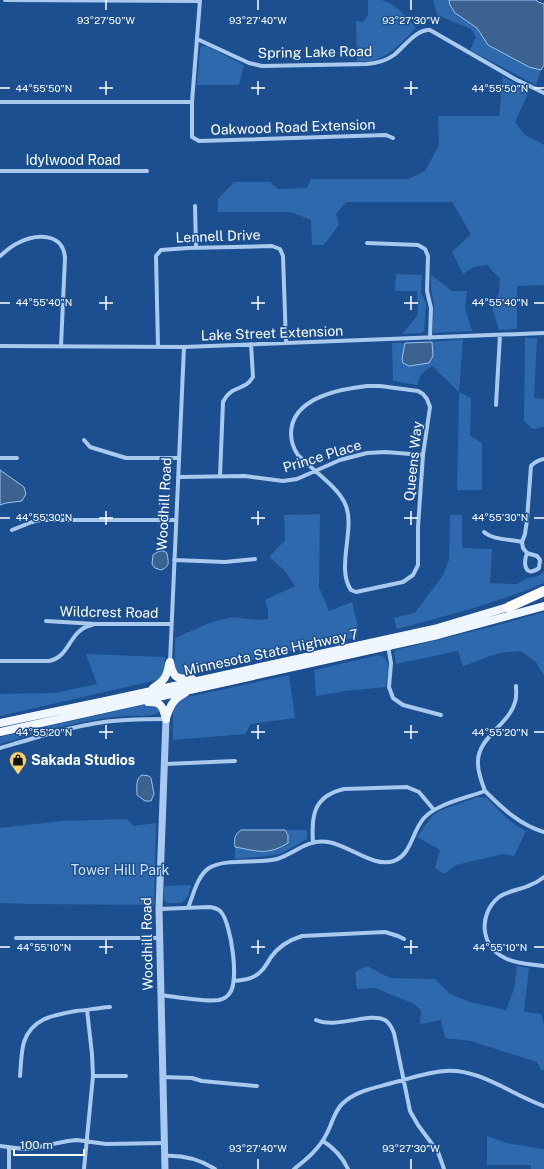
<svg xmlns="http://www.w3.org/2000/svg" width="544" height="1169" font-family="'Public Sans',sans-serif">
	<rect width="100%" height="100%" fill="#1b4f8f"/>
	<path fill="#2e69ad" d="M368 0C372 0 377 0 381 0 396 3 407 18 416 28 405 39 392 54 376 60 370 62 364 61 357 62L356 21 363 22 368 15Z
		M433 0H449L450 5 455 13 477 28 488 45 529 67 541 70 536 85 470 50 476 37 471 29 437 15Z
		M202 46H206L244 65 239 85H197L200 48Z
		M503 77 529 91 515 122 524 134 544 145V285L517 286V329L499 330 491 304 499 293 500 279 487 265 474 267 463 274 452 252 471 234 452 202H346L336 214 339 225 324 245H312L311 220 291 212H218V199L234 182H270L278 189 307 188 311 179H408L425 171 439 145 438 116H499Z
		M396 274 422 275 421 293 426 303 424 331 422 333 402 334 418 315 417 291H395Z
		M431 275 452 291H467L465 308 472 331 434 333 433 330 434 304 431 289Z
		M525 338H537L534 398 544 399V427L533 429 524 421Z
		M463 339 459 392 471 398 470 436 482 443V490H457L459 392 432 366 421 374 417 385 393 381 392 343H405L402 359 409 366 429 363C433 356 434 350 432 342Z
		M320 514 319 587 329 611 352 602 358 627 357 637 184 675 178 673 175 669V638C192 631 210 621 228 618 240 616 253 622 268 619V610L265 600 295 586 284 570 269 557 285 540 284 515Z
		M450 515H462V548L492 549 490 583 517 584 527 578 534 577 540 575 544 571V583C496 603 447 616 397 629L394 618 415 613 443 575 449 560Z
		M544 612V676L536 662 521 651 499 653 463 666 458 651 396 664 394 652 396 650 498 625Z
		M86 654 165 657 163 675 157 680 0 716V694L54 693 97 684Z
		M379 655C393 658 386 677 386 687L345 691 316 696 314 670Z
		M289 675 295 718 251 724 245 734 173 740V709L175 704 183 698Z
		M148 704 155 705 159 710V712C151 718 136 715 126 716 82 719 42 732 0 744V737Z
		M478 797 487 798C499 811 510 823 526 831L514 856 503 854 456 865 444 874 435 868 440 850 417 837 433 815 441 810Z
		M127 819 134 826 156 823 154 905 31 904 0 903V828L61 821Z
		M285 830H307V839L280 854 268 856 235 859V847L267 852 287 832Z
		M191 885 188 896 182 903H166L164 900V886Z
		M367 966 390 978 435 979 450 994 470 1002 506 1010 514 989 517 966 529 968 524 1012 541 1014 544 1025V1071L541 1070 537 1062 471 1041 445 1038 441 1020 420 1024 421 1010 414 1004 375 988 357 989 355 972Z
		M487 1136 507 1143 544 1149V1169H531V1165H487Z"/>
	<path fill="#3c6290" stroke="#9cc4f0" d="M449 0H536L538 2 544 4V65L541 70 529 67 488 45 477 28 455 13 450 5Z
		M432 342 433 356 429 363 409 366 403 363 402 359 405 343Z
		M0 470 24 487 26 494 22 501 6 503 0 505Z
		M159 551H164L167 553C168 562 171 566 161 570L155 568 152 564 153 555Z
		M142 775 149 776 151 778 154 794 151 801H145L137 795C137 788 135 779 142 775Z
		M241 830H285L288 835V843C267 856 258 851 235 847 234 839 234 835 241 830Z"/>
	<g fill="none" stroke-linecap="round" stroke-linejoin="round">
		<path stroke="#a9c9ee" stroke-width="4" d="M5 0 200 1
			M200 0 192 102V137L199 141 386 135 393 138
			M197 39 249 63 262 66 367 64C377 63 386 61 394 55 404 47 416 29 430 30L515 79 544 93
			M0 102H192
			M0 171H147
			M195 206 196 248
			M367 243 418 245 425 249 428 256 427 291 431 308 430 338
			M0 256C6 251 11 246 18 243 36 234 63 232 65 258L61 346
			M0 346 184 347 544 333
			M158 347 156 256 161 250 188 248 272 246 280 249 283 256 286 343
			M367 386H380L418 391 423 394 427 399 430 407 423 455 418 527V565L413 575 403 582 356 592 351 590C336 569 355 529 346 506 339 487 312 470 298 455 293 448 291 441 291 433 292 398 340 389 367 386Z
			M496 405 500 335
			M84 440 90 447 126 458H179
			M0 458H17
			M220 476 223 402C232 384 244 392 253 377L251 344
			M179 477 245 476 283 481 297 479 340 460 367 453 385 452 423 455
			M12 530 32 522 40 520H176
			M484 532C493 540 510 539 522 542
			M527 553C523 564 525 578 539 568L540 560 537 556 527 553 523 548 522 542 525 534 527 520 531 466C535 462 538 460 544 459
			M174 560 225 562 255 559
			M46 621 96 624H171
			M388 646 391 663 389 687 393 698 403 705 441 715
			M0 661H49C71 657 68 630 92 625
			M170 662 184 347
			M0 748C34 738 69 727 104 722 125 719 145 719 166 719
			M165 764 235 761
			M485 791C482 783 478 773 478 764 476 738 509 725 515 702 517 697 516 691 516 686
			M313 842C311 815 314 796 344 789L407 787 419 792 434 810
			M544 877C539 881 534 884 528 886 519 890 507 891 499 897 478 914 480 946 505 958 516 964 531 964 544 966
			M188 908C193 896 197 876 209 868 225 858 258 864 277 859 296 853 306 839 328 842 349 845 373 868 394 861 412 854 412 831 424 818 438 803 467 798 485 791 503 809 520 825 544 832
			M159 909 210 907C214 908 218 908 221 912 231 923 240 983 229 994 227 997 223 999 219 1000 206 1002 175 997 161 995
			M16 938H159
			M234 981C241 980 247 980 253 977 262 973 266 965 271 957 279 946 289 940 302 936L385 932 398 936 404 939
			M316 1020C336 1029 369 1012 385 1020 390 1023 392 1028 394 1033L410 1111 418 1125 438 1152 444 1169
			M20 1076C21 1065 21 1052 24 1042 32 1018 54 1015 76 1011 87 1010 98 1008 110 1007
			M93 1076H126
			M162 1077 192 1078 202 1081 257 1086
			M323 1141C334 1148 342 1156 348 1169
			M0 1146 24 1149 33 1148 68 1141 77 1140 106 1144 164 1143
			M9 1147V1169
			M164 1156C183 1155 199 1159 215 1169
			M84 1169 93 1076 92 1054 87 1010
			M294 1169C307 1159 320 1148 327 1133 332 1124 334 1112 342 1104 355 1091 374 1088 392 1083 409 1079 427 1072 445 1071 479 1068 512 1095 544 1106"/>
		<path stroke="#a9c9ee" stroke-width="7" d="M165 1169 159 909 166 719"/>
		<path stroke="#f0f6ff" stroke-width="8" d="M170 662C173 678 176 679 192 679
			M153 688C164 681 167 677 169 664
			M148 702C161 701 163 707 166 719
			M166 718C170 706 173 699 185 693
			M0 723 110 700 434 629 515 605
			M0 732 438 635 544 606"/>
		<path stroke="#fff" stroke-width="10" d="M509 607 544 591"/>
	</g>
	<path fill="none" stroke="#fff" stroke-width="1.5" d="M106 0V10M258 0V10M411 0V10M106 81V95M258 81V95M411 81V95M0 88H10M99 88H113M251 88H265M404 88H418M534 88H544M106 296V310M258 296V310M411 296V310M0 303H10M99 303H113M251 303H265M404 303H418M534 303H544M106 511V525M258 511V525M411 511V525M0 518H10M99 518H113M251 518H265M404 518H418M534 518H544M106 725V739M258 725V739M411 725V739M0 732H10M99 732H113M251 732H265M404 732H418M534 732H544M106 940V954M258 940V954M411 940V954M0 947H10M99 947H113M251 947H265M404 947H418M534 947H544M258 1159V1169M411 1159V1169"/>
	<defs>
		<g id="shop-pin" transform="scale(0.9)"><path d="M0 17L-7.5 6A9.5 9.5 0 1 1 7.5 6Z" fill="#ffd166" stroke="#1b4f8f"/><path d="M-5-2.5h2.3a2.7 3.5 0 0 1 5.4 0H5L5.5 6h-11ZM-1.5-2.5h3a1.5 2.3 0 0 0-3 0Z" fill="#111"/></g>
	</defs>
	<g fill-rule="evenodd">
		<use href="#shop-pin" x="18" y="760"/>
	</g>
	<g text-anchor="middle" dominant-baseline="central" stroke-width="3" stroke-linejoin="round" paint-order="stroke">
		<g font-size="14" fill="#fff" stroke="#1b4f8f">
			<text transform="translate(315 52) rotate(-1)">Spring Lake Road</text>
			<text transform="translate(293 127) rotate(-2)">Oakwood Road Extension</text>
			<text x="73" y="160">Idylwood Road</text>
			<text transform="translate(218 236) rotate(-2)">Lennell Drive</text>
			<text transform="translate(272 333) rotate(-2)">Lake Street Extension</text>
			<text transform="translate(322 456) rotate(-17)">Prince Place</text>
			<text transform="translate(413 461) rotate(-84)">Queens Way</text>
			<text transform="translate(164 504) rotate(-87)">Woodhill Road</text>
			<text transform="translate(109 612) rotate(1)">Wildcrest Road</text>
			<text transform="translate(271 652) rotate(-12)">Minnesota State Highway 7</text>
			<text transform="translate(147 944) rotate(-91)">Woodhill Road</text>
		</g>
		<g font-size="14" font-weight="bold" fill="#fff" stroke="#1b4f8f" text-anchor="start">
			<text x="31" y="760">Sakada Studios</text>
		</g>
		<g font-size="14" fill="#cfe3fa" stroke="#1b4f8f">
			<text x="120" y="870">Tower Hill Park</text>
		</g>
	</g>
	<g font-size="10" text-anchor="middle" fill="#fff" stroke="#1b4f8f" stroke-width="3" stroke-linejoin="round" paint-order="stroke">
		<text x="106" y="24">93°27'50"W</text>
		<text x="258" y="24">93°27'40"W</text>
		<text x="411" y="24">93°27'30"W</text>
		<text x="44" y="92">44°55'50"N</text>
		<text x="500" y="92">44°55'50"N</text>
		<text x="44" y="306">44°55'40"N</text>
		<text x="500" y="306">44°55'40"N</text>
		<text x="44" y="521">44°55'30"N</text>
		<text x="500" y="521">44°55'30"N</text>
		<text x="44" y="736">44°55'20"N</text>
		<text x="500" y="736">44°55'20"N</text>
		<text x="44" y="951">44°55'10"N</text>
		<text x="500" y="951">44°55'10"N</text>
		<text x="258" y="1152">93°27'40"W</text>
		<text x="411" y="1152">93°27'30"W</text>
	</g>
	<path d="M14 1149v6h70v-6" fill="none" stroke="#ffffff" stroke-width="2"/>
	<text x="20" y="1149" font-size="12" fill="#ffffff" stroke="#1b4f8f" stroke-width="3" paint-order="stroke">100 m</text>
</svg>
